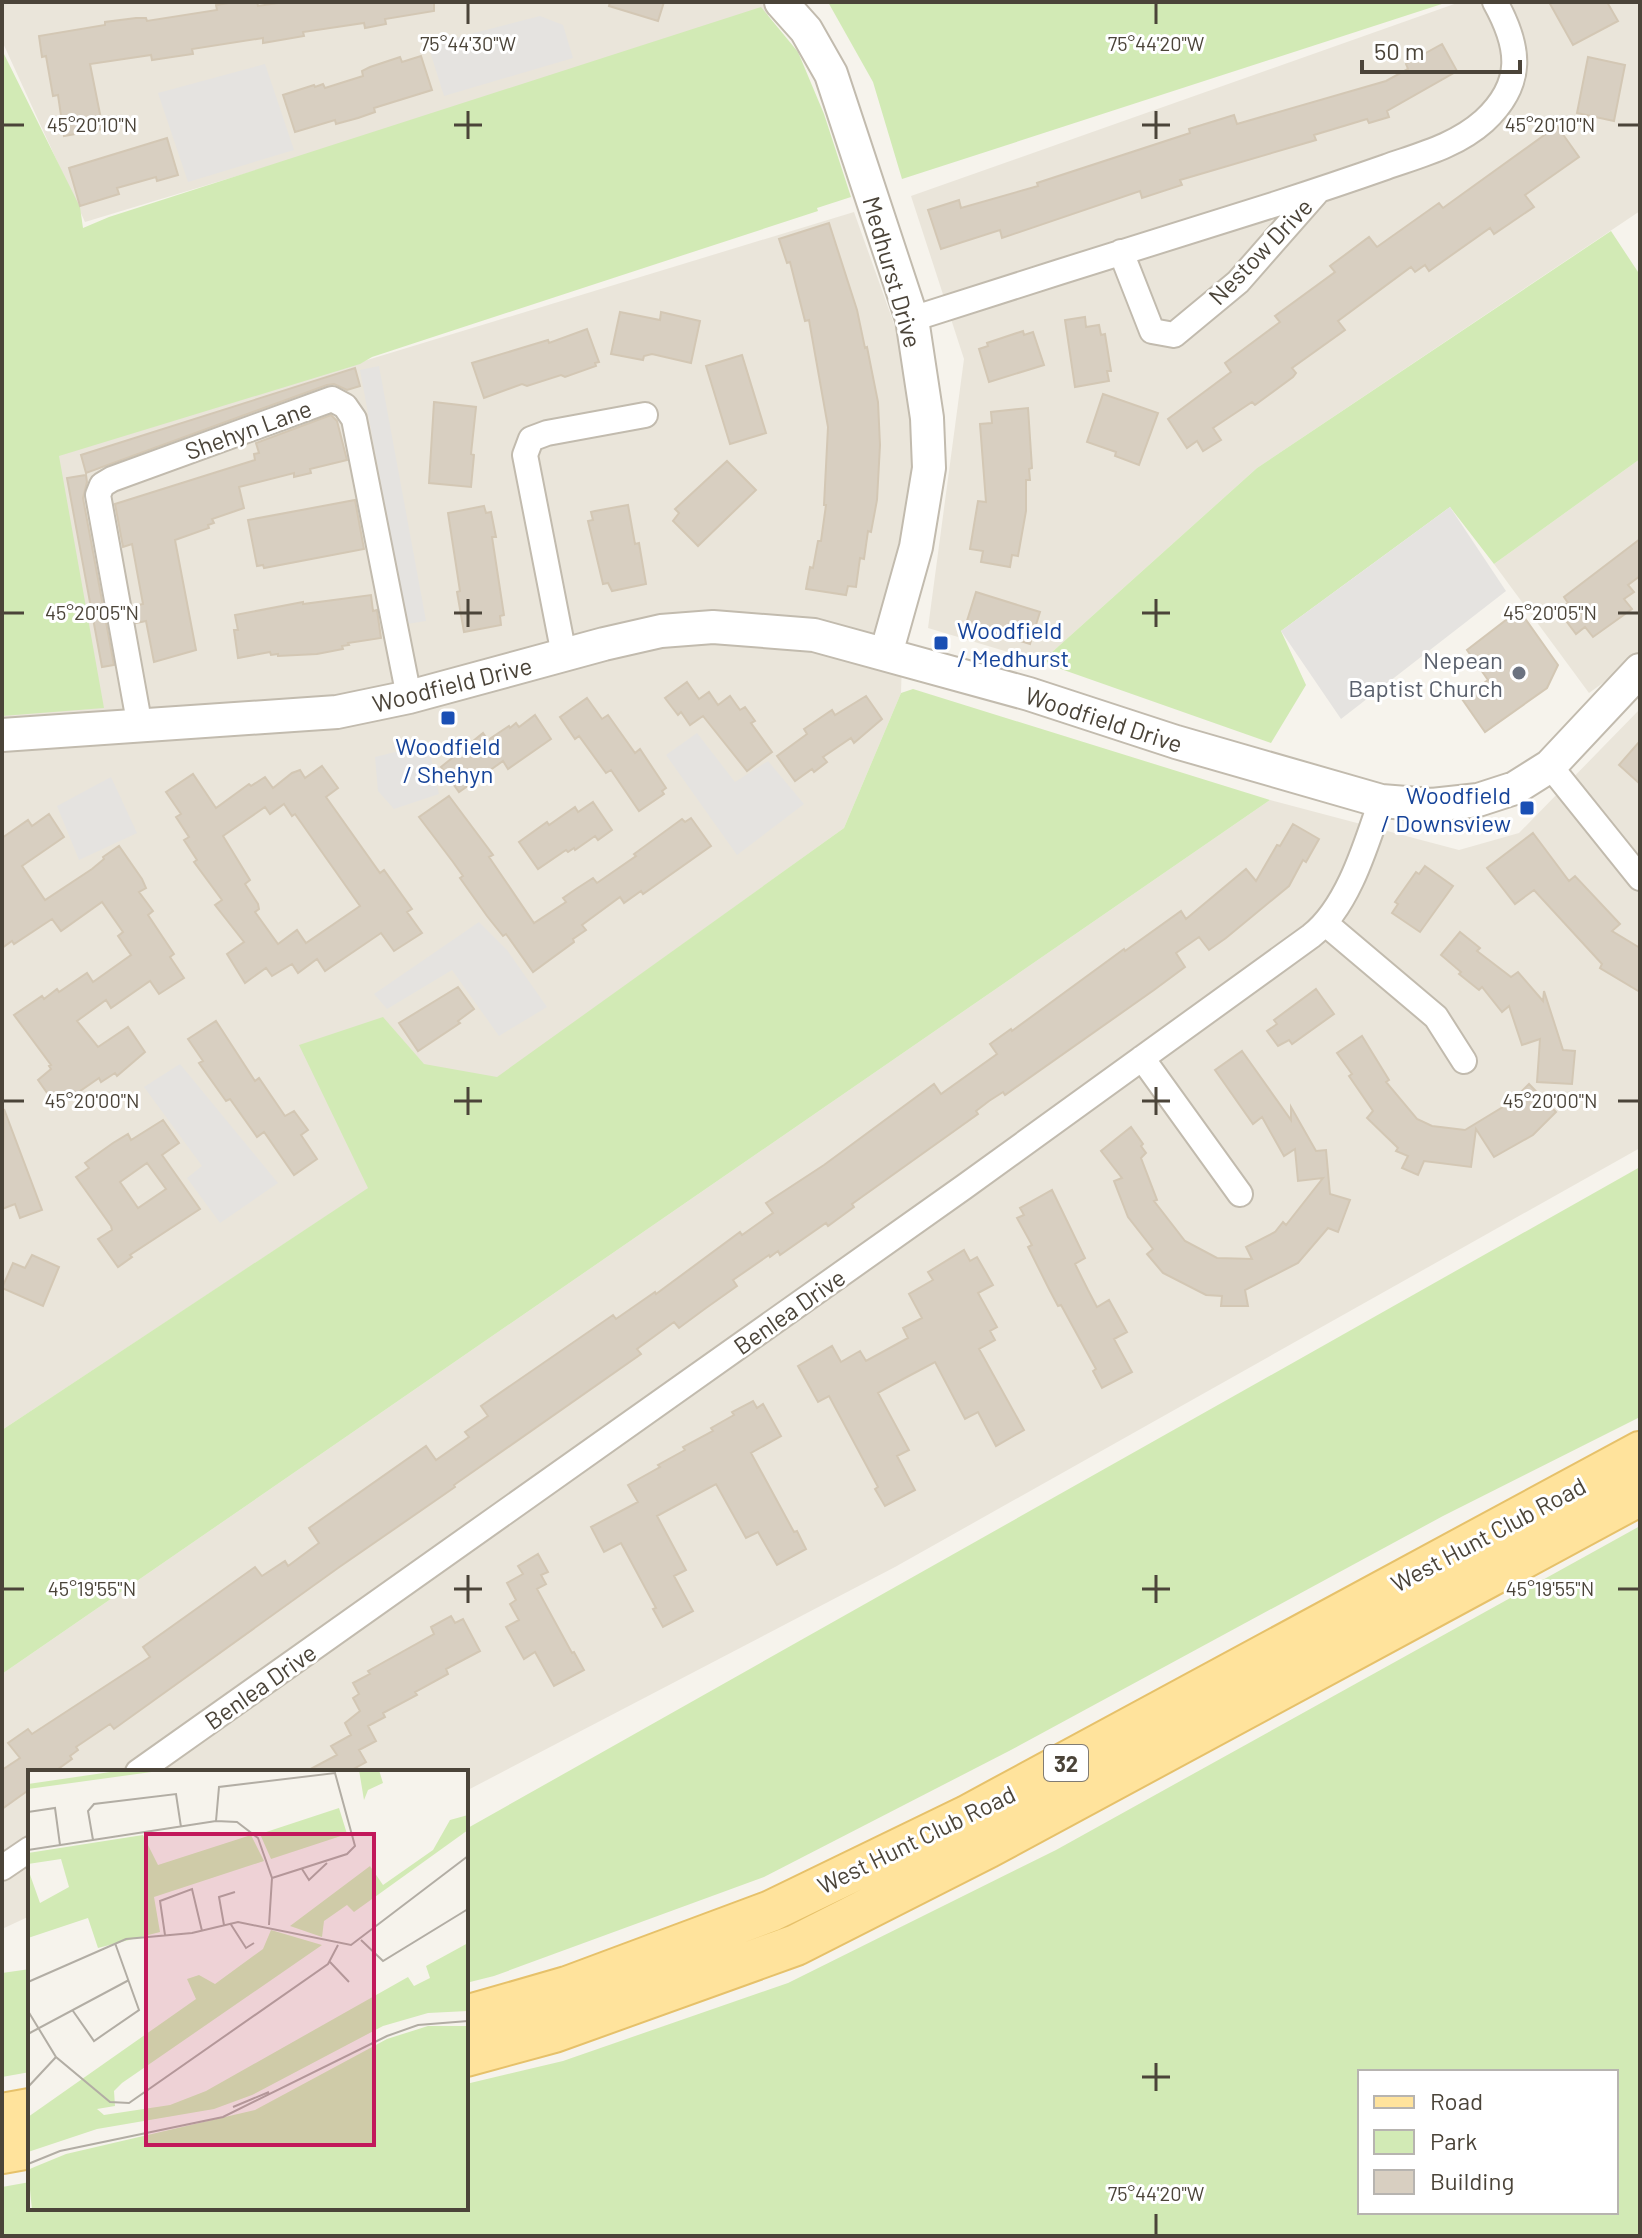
<svg xmlns="http://www.w3.org/2000/svg" width="1642" height="2238" font-family="Barlow,sans-serif">
	<rect width="100%" height="100%" fill="#f6f3ec"/>
	<path fill="#eae5da" d="M2 2H812L85 222 2 41Z
		M1460 2H1640V211L1257 468 1041 662 928 628 964 359 911 196Z
		M854 212 903 349 920 459 903 629 901 693 844 828 497 1078 369 1188 2 1430V471Z
		M1640 459V656L1589 693 1494 564Z
		M1640 709V1148L895 1567 466 1791V1772H30V1916L2 1929V1674L1270 800 1459 850 1519 833Z"/>
	<path fill="#d2eab5" fill-rule="evenodd" d="M828 2H1448L902 179 873 82Z
		M761 7 798 52 824 114 851 197 817 208 818 211 372 357 360 364 59 456 104 708 2 716V50L80 207 83 228 109 217Z
		M1611 231 1640 275V459L1494 564 1450 507 1281 631 1306 685 1271 743 1041 662 1257 468Z
		M913 689 1270 800 2 1674V1430L368 1188 299 1045 383 1017 424 1064 497 1077 844 828 901 693Z
		M1640 1167V1417L1443 1516 1009 1751 764 1877 494 1976 466 1983V1829Z
		M1640 1526V2236H2V2187L30 2182V2208H466V2084L563 2061 788 1983 1056 1850ZM1360 2072H1616V2212H1360Z
		M30 1969V2072L2 2077V1973Z"/>
	<path fill="#e5e3e0" d="M540 16 563 25 573 58 444 96 428 45Z
		M265 64 294 150 188 182 158 93Z
		M379 366 426 621 407 624 360 370Z
		M1450 507 1506 591 1341 719 1281 631Z
		M697 733 735 782 768 761 804 804 737 855 666 755Z
		M428 744 439 794 394 809 378 791 375 757Z
		M111 777 137 833 79 860 57 806Z
		M479 922 507 950 547 1007 499 1036 452 970 387 1009 374 994Z
		M180 1064 278 1183 220 1223 187 1178 202 1166 144 1087Z"/>
	<path fill="#d8cfc1" stroke="#d3c7b4" stroke-width="2" fill-rule="evenodd" d="M235 2H257L258 6 285 2H434V11L385 19 386 24 365 28 364 23 303 32 304 36 263 43V38L192 49 193 54 172 57 152 60 151 55 90 64 103 129 64 136 58 95 53 96 46 56 42 57 39 36 105 25V22L136 18H146L147 21 217 10 216 5Z
		M610 2H664L658 21 609 6Z
		M1549 2H1607L1618 21 1573 45Z
		M1442 44 1457 71 1387 111 1389 117 1369 123 1367 119 1314 135 1316 140 1180 180 1182 185 1142 198 1140 191 1002 238 1000 230 941 249 928 210 959 200 961 208 1038 186 1037 183 1190 133 1189 129 1234 115 1237 124 1386 81 1408 69 1406 64Z
		M421 56 432 90 374 108 375 112 358 118 336 124 335 120 295 132 283 95 314 85 315 87 323 84 325 88 363 76 362 71 370 67 400 57 402 62Z
		M1588 57 1625 65 1614 121 1577 113Z
		M1557 126 1579 157 1525 195 1534 207 1494 234 1490 228 1429 271 1425 265 1415 272 1411 267 1338 321 1345 330 1292 368 1296 373 1293 377 1255 405 1252 402 1213 428 1221 440 1203 451 1197 441 1187 448 1168 419 1231 372 1225 363 1280 322 1275 316 1335 272 1330 266 1369 237 1377 247 1439 203 1443 208Z
		M167 138 178 175 157 181 156 177 117 188 119 194 80 206 69 168Z
		M829 223 857 310 865 348 867 347 878 402 880 445 877 500 871 532 868 531 864 559 860 558 856 587 848 586 846 595 806 589 810 567 813 568 818 541H821L826 505H824L828 427 809 320 805 321 790 262 787 263 779 239Z
		M620 312 660 320 661 312 700 321 691 363 652 354 644 356 643 360 611 354Z
		M1085 317 1086 327 1099 325 1101 335 1105 334 1111 371H1107L1109 381 1075 387 1065 320Z
		M587 329 599 362 595 363 596 366 565 377 561 375 527 386 522 384 484 398 472 363 548 340 549 343Z
		M1023 331 1024 335 1033 332 1044 365 989 382 979 349 988 346 987 343Z
		M742 355 766 433 730 444 706 366Z
		M355 368 360 386 347 390 334 384 327 385 86 473 81 455Z
		M1103 394 1158 413 1139 465 1115 456 1116 452 1087 442Z
		M434 402 476 407 471 454 474 455 471 487 429 483Z
		M1028 408 1032 468 1029 469 1030 480H1026V511L1018 556 1012 555 1010 567 981 562 983 551 970 549 978 501 986 502 980 424 992 423 991 412Z
		M331 415 337 421 347 460 310 469 311 473 294 477V473L239 487 244 508 212 519 214 523 208 525 209 528 175 540 196 650 154 662 146 621 136 623 133 606 143 604 132 544 123 547 115 504 255 460 254 454 259 453 256 443Z
		M727 461 756 490 698 546 673 521 679 513 675 509Z
		M86 475 87 482 83 498 114 665 102 667 67 478Z
		M355 500 364 549 264 568 263 565 257 566 248 520Z
		M628 505 635 544 639 543 646 584 612 591 608 583 603 584 588 521 593 520 591 512 595 511Z
		M484 506 486 513 491 512 496 537H492L504 615 500 616 501 625 464 632 457 592 460 591 448 513Z
		M1640 539V576L1628 585 1634 592 1624 599 1632 609 1593 637 1585 627 1576 634 1558 610 1568 603 1564 597Z
		M976 592 1040 612 1030 644 966 624Z
		M371 595 373 611 377 610 381 638 348 643 349 645 342 646 343 649 317 654 278 656V654L271 655 270 652 238 658 234 630H238L235 615 303 602V604Z
		M1519 610 1558 665 1547 688 1485 732 1462 699 1488 680 1467 650Z
		M687 682 699 699 709 692 718 705 730 696 740 710 745 707 755 721 751 723 772 752 747 771 703 716 690 725 681 712 678 715 665 698Z
		M866 696 882 719 854 743 851 738 823 757 827 762 814 772 812 769 795 781 777 756 807 734 804 729 832 710 835 715Z
		M587 698 602 719 608 715 635 753 640 749 666 788 662 791 664 794 639 811 611 770 606 773 579 736 575 739 560 717Z
		M535 715 551 739 508 769 503 761 459 792 441 767 483 733 488 740 509 726 510 728 516 723 519 727Z
		M1640 741V784L1619 765Z
		M322 766 338 788 326 797 380 873 384 870 412 909 407 912 422 933 394 951 381 933 325 971 317 959 298 973 292 964 272 976 266 968 245 983 227 954 244 942 215 905 222 900 194 862 197 860 184 840 189 837 176 817 181 814 166 792 193 774 216 808 249 784 251 786 265 777 273 788 292 773 300 770 305 778ZM284 804 292 816 295 814 360 906 306 943 297 930 278 944 255 912 259 909 258 904 245 884 250 880 223 836 265 807 270 814Z
		M449 796 493 855 489 857 534 923 566 902 563 898 576 889 593 878 597 883 636 856 634 854 682 819 685 822 691 818 711 846 643 894 641 891 624 903 620 897 582 925 586 930 573 939 574 942 533 972 506 934 503 936 487 916 460 878 463 876 453 862 419 817Z
		M593 802 612 830 598 840 595 836 575 850 574 848 568 852 566 850 538 869 519 842 547 822 549 825 575 807 578 812Z
		M49 814 64 837 22 866 45 900 92 869 104 859 103 857 119 846 142 879 146 888 139 892 153 911 148 915 174 954 170 957 184 978 159 994 150 981 111 1008 106 1000 77 1021 98 1047 128 1027 145 1052 117 1076 115 1073 101 1082 99 1078 57 1107 38 1080 51 1069 49 1066 51 1065 14 1015 42 996 44 999 57 989 59 992 87 973 93 982 131 955 118 936 123 932 102 902 61 931 52 919 14 944 12 941 2 948V838L28 820 32 826Z
		M1293 824 1319 839 1306 862 1303 860 1289 886 1226 938 1209 950 1199 937 1176 953 1185 967 1154 990 1005 1095 1003 1092 989 1101 976 1111 978 1114 852 1204 854 1207 828 1226 826 1223 780 1255 778 1251 770 1257 769 1255 733 1280 737 1286 706 1308 679 1328 674 1322 637 1349 641 1354 454 1485 455 1487 338 1568 114 1729 110 1724 76 1747 78 1750 70 1756 72 1759 54 1772H30V1789L2 1809V1770L20 1758 8 1743 28 1729 32 1734 150 1657 143 1647 255 1567 262 1576 285 1561 288 1566 319 1543 309 1528 426 1446 436 1460 469 1437 465 1432 488 1416 481 1406 613 1315 616 1319 655 1292 656 1294 740 1232 742 1235 773 1213 766 1203 824 1165 934 1084 941 1094 997 1054 990 1044 1011 1029 1012 1031 1124 949 1125 951 1181 911 1186 919 1246 869 1256 881 1277 845 1280 846Z
		M1533 833 1569 881 1575 876 1620 924 1612 931 1640 948V992L1600 968 1602 964 1534 890 1515 904 1487 868Z
		M1425 866 1453 886 1420 932 1392 913 1398 904 1395 902 1416 872 1419 874Z
		M1460 932 1480 948 1477 951 1511 977 1518 972 1543 1001 1544 991 1563 1050 1575 1051 1572 1084 1537 1082 1540 1039 1522 1045 1509 1006 1502 1012 1482 987 1479 990 1459 974 1461 972 1441 955Z
		M458 987 474 1009 458 1021 460 1023 418 1051 399 1023Z
		M1316 989 1334 1014 1292 1044 1289 1040 1278 1046 1267 1031 1277 1024 1274 1020Z
		M216 1021 255 1081 259 1078 285 1116 294 1111 308 1130 301 1135 317 1159 294 1175 264 1132 257 1137 230 1099 226 1101 199 1063 203 1061 188 1039Z
		M1362 1036 1389 1080 1386 1082 1417 1119 1432 1126 1465 1130 1511 1102 1529 1084 1556 1112 1533 1135 1494 1157 1476 1129 1471 1167 1424 1161 1418 1175 1402 1168 1408 1156 1396 1151 1398 1148 1367 1118 1373 1111 1349 1076 1352 1074 1337 1053Z
		M1242 1051 1291 1120V1107L1316 1151 1326 1150 1330 1194 1350 1200 1338 1232 1328 1228 1298 1263 1245 1290 1248 1306H1221L1222 1296 1206 1295 1163 1273 1147 1254 1153 1249 1128 1217 1114 1181 1122 1178 1101 1151 1131 1127 1143 1144 1141 1146 1146 1153 1141 1158 1157 1200 1154 1201 1185 1241 1217 1258 1252 1259 1246 1247 1275 1232 1283 1222 1286 1225 1323 1178 1298 1181 1295 1149 1284 1156 1262 1117 1253 1124 1215 1070Z
		M4 1109 42 1210 20 1218 15 1204 2 1209Z
		M163 1120 179 1143 162 1155 200 1209 130 1255 132 1257 118 1267 98 1239 112 1230 111 1226 76 1177 89 1168 85 1163 113 1143 128 1134 131 1140ZM147 1163 166 1189 138 1208 120 1182Z
		M1052 1190 1085 1258 1075 1264 1088 1290 1097 1307 1109 1300 1127 1332 1114 1339 1132 1372 1102 1388 1093 1371 1096 1369 1061 1305 1058 1306 1049 1289 1028 1247 1032 1245 1017 1218 1024 1215 1020 1208Z
		M964 1250 970 1261 977 1257 993 1285 978 1293 997 1327 990 1331 995 1340 979 1349 1024 1430 996 1446 978 1412 965 1419 935 1362 905 1378 878 1393 909 1450 897 1456 915 1490 885 1506 875 1489 878 1487 829 1396 818 1402 798 1366 832 1346 841 1362 860 1351 866 1361 908 1338 903 1328 922 1318 909 1294 933 1280 928 1272Z
		M32 1255 59 1267 43 1306 2 1288 13 1263 25 1268Z
		M753 1401 757 1408 763 1404 781 1436 751 1453 794 1532 797 1531 806 1549 777 1565 758 1532 746 1538 716 1484 657 1516 686 1570 674 1576 693 1611 663 1627 653 1609 656 1608 621 1543 604 1552 591 1527 638 1502 628 1485 660 1467 658 1465 685 1450 683 1447 713 1431 711 1428 734 1415 732 1412Z
		M538 1554 548 1572 541 1575 546 1584 537 1589 572 1653 574 1652 584 1670 554 1686 535 1652 524 1659 506 1627 519 1620 510 1604 516 1600 507 1583 523 1574 518 1566Z
		M451 1616 455 1623 463 1619 480 1651 446 1669 448 1674 415 1692 417 1695 383 1713 385 1717 368 1726 376 1741 359 1750 366 1762 348 1772H305L337 1755 331 1746 351 1735 345 1723 360 1711 353 1698 359 1694 353 1683 370 1674 368 1671 434 1634 431 1627Z"/>
	<g fill="none" stroke-linecap="round" stroke-linejoin="round">
		<g stroke="#c2bbae" stroke-width="28">
			<path id="minor" d="M1121 252 1152 331 1174 335 1238 282 1317 192
				M912 319C1033 280 1155 242 1276 204 1313 192 1349 180 1386 167 1420 155 1456 146 1484 121 1525 83 1520 47 1495 2
				M564 655 525 455 531 439 547 433 645 415
				M140 727 98 495 102 485 112 479 332 399 345 406 354 419 409 697
				M1550 766 1640 878
				M1326 924 1436 1017 1464 1061
				M1142 1058 1240 1194
				M138 1772 964 1187 1311 936C1348 907 1366 845 1381 801
				M2 1868 30 1849"/>
		</g>
		<g stroke="#c2bbae" stroke-width="36">
			<path id="tertiary" d="M781 2 806 30 831 74 912 319 927 418 929 468 916 547 886 654
				M2 735 337 712 409 697 604 644 661 631 713 627 814 635 1029 694 1176 742 1381 801 1432 805 1478 800 1515 788 1550 766 1640 670"/>
		</g>
		<g stroke="#e6c16a" stroke-width="44">
			<path id="primary" d="M466 2016 567 1987 771 1911 967 1816 1640 1452
				M466 2056 554 2032 796 1945 987 1848 1640 1495
				M2 2114 30 2109
				M2 2153 30 2148"/>
		</g>
		<use href="#minor" stroke="#fff" stroke-width="24"/>
		<use href="#tertiary" stroke="#fff" stroke-width="32"/>
		<use href="#primary" stroke="#ffe39c" stroke-width="40"/>
	</g>
	<path fill="none" stroke="#4b4439" stroke-width="3" d="M468 4V24M1156 4V24M468 111V139M1156 111V139M4 125H24M454 125H482M1142 125H1170M1618 125H1638M468 599V627M1156 599V627M4 613H24M454 613H482M1142 613H1170M1618 613H1638M468 1087V1115M1156 1087V1115M4 1101H24M454 1101H482M1142 1101H1170M1618 1101H1638M468 1575V1603M1156 1575V1603M4 1589H24M454 1589H482M1142 1589H1170M1618 1589H1638M1156 2063V2091M1142 2077H1170M1156 2214V2234"/>
	<g fill="#1a4fb4" stroke="#fff" stroke-width="3">
		<rect x="933" y="635" width="16" height="16" rx="4"/>
		<rect x="440" y="710" width="16" height="16" rx="4"/>
		<rect x="1519" y="800" width="16" height="16" rx="4"/>
	</g>
	<circle fill="#6b7280" stroke="#fff" stroke-width="3" cx="1519" cy="673" r="8"/>
	<g text-anchor="middle" dominant-baseline="central" stroke-width="6" stroke-linejoin="round" paint-order="stroke">
		<rect fill="#fff" stroke="#817c74" stroke-width="2" x="1044" y="1745" width="44" height="36" rx="6"/>
		<g font-size="22" font-weight="bold" fill="#4b4439">
			<text x="1066" y="1763">32</text>
		</g>
		<g font-size="24" fill="#4b4439" stroke="#fff">
			<text transform="translate(1260 251) rotate(-46)">Nestow Drive</text>
			<text transform="translate(893 272) rotate(74)">Medhurst Drive</text>
			<text transform="translate(248 429) rotate(-20)">Shehyn Lane</text>
			<text transform="translate(452 684) rotate(-14)">Woodfield Drive</text>
			<text transform="translate(1104 719) rotate(18)">Woodfield Drive</text>
			<text transform="translate(789 1311) rotate(-35)">Benlea Drive</text>
			<text transform="translate(1488 1534) rotate(-28)">West Hunt Club Road</text>
			<text transform="translate(260 1686) rotate(-35)">Benlea Drive</text>
			<text transform="translate(916 1839) rotate(-26)">West Hunt Club Road</text>
		</g>
		<g font-size="24" fill="#164399" stroke="#fff" text-anchor="start">
			<text x="957" y="629">Woodfield<tspan x="957" dy="28">/ Medhurst</tspan></text>
			<text x="448" y="745" text-anchor="middle">Woodfield<tspan x="448" dy="28">/ Shehyn</tspan></text>
			<text x="1511" y="794" text-anchor="end">Woodfield<tspan x="1511" dy="28">/ Downsview</tspan></text>
		</g>
		<g font-size="24" fill="#5b616d" stroke="#fff" text-anchor="end">
			<text x="1503" y="659">Nepean<tspan x="1503" dy="28">Baptist Church</tspan></text>
		</g>
	</g>
	<g transform="translate(28 1770)">
		<rect width="440" height="440" fill="#f6f3ec"/>
		<path d="M96 0H138L0 19V14ZM331 0H351L355 13 340 20 336 30ZM311 38 319 64 243 89 232 64ZM440 45V60L326 142 319 135 296 151 294 167 262 156 342 96 355 115 405 80 422 50ZM115 65 130 95 223 65 236 91 126 127 132 162 70 178 60 148 0 168V99L12 133 41 117 33 89 0 94V83ZM243 160 294 175 94 313 86 321 87 336 69 339 76 345 142 335 178 321 380 207 386 216 402 208 398 196 440 173V241L400 243 355 256 224 325 186 339 69 359 0 382V347L168 229 159 209 171 205 187 214 235 179ZM400 256H440V440H4L0 400 4 398 38 384 227 340 359 269Z" fill="#d2eab5"/>
		<path fill="none" stroke="#b2ada4" stroke-width="2" d="M0 42 27 38 32 75M188 51 191 17 307 3 327 76 319 84 244 108M65 70 60 41 66 34 148 24 153 57M0 80 188 51 209 52 230 68 244 108 241 155M274 99 281 110 299 93M202 153 218 178 226 173M196 155 191 127 207 122M137 165 132 131 164 119 174 161M333 170 355 191 440 139M302 192 321 212M0 212 98 169 164 163 210 152 323 175 440 86M0 241 28 287 82 332 101 333 300 194 310 175M45 241 66 271 111 240 87 173M0 264 101 210M0 317 28 287M205 337 241 322M0 394 32 381 195 347 359 266 390 255 440 251"/>
		<path fill="#c2185b" fill-opacity="0.15" stroke="#c2185b" stroke-width="4" d="M118 64H346V375H118Z"/>
		<rect width="440" height="440" fill="none" stroke="#4b4439" stroke-width="4"/>
	</g>
	<g font-size="20" text-anchor="middle" fill="#4b4439" stroke="#fff" stroke-width="6" stroke-linejoin="round" paint-order="stroke">
		<text x="468" y="51">75°44'30"W</text>
		<text x="1156" y="51">75°44'20"W</text>
		<text x="92" y="132">45°20'10"N</text>
		<text x="1550" y="132">45°20'10"N</text>
		<text x="92" y="620">45°20'05"N</text>
		<text x="1550" y="620">45°20'05"N</text>
		<text x="92" y="1108">45°20'00"N</text>
		<text x="1550" y="1108">45°20'00"N</text>
		<text x="92" y="1596">45°19'55"N</text>
		<text x="1550" y="1596">45°19'55"N</text>
		<text x="1156" y="2201">75°44'20"W</text>
	</g>
	<rect width="1642" height="2238" fill="none" stroke="#4b4439" stroke-width="8"/>
	<rect x="1358" y="2070" width="260" height="144" fill="#ffffff" stroke="#b7b4b0" stroke-width="2"/>
	<rect x="1374" y="2096" width="40" height="12" fill="#ffe39c" stroke="#b7b4b0" stroke-width="2"/>
	<text x="1430" y="2110" font-size="24" fill="#4b4439">Road</text>
	<rect x="1374" y="2130" width="40" height="24" fill="#d2eab5" stroke="#b7b4b0" stroke-width="2"/>
	<text x="1430" y="2150" font-size="24" fill="#4b4439">Park</text>
	<rect x="1374" y="2170" width="40" height="24" fill="#d8cfc1" stroke="#b7b4b0" stroke-width="2"/>
	<text x="1430" y="2190" font-size="24" fill="#4b4439">Building</text>
	<path d="M1362 60v12h158v-12" fill="none" stroke="#4b4439" stroke-width="4"/>
	<text x="1374" y="60" font-size="24" fill="#4b4439" stroke="#ffffff" stroke-width="6" paint-order="stroke">50 m</text>
</svg>
